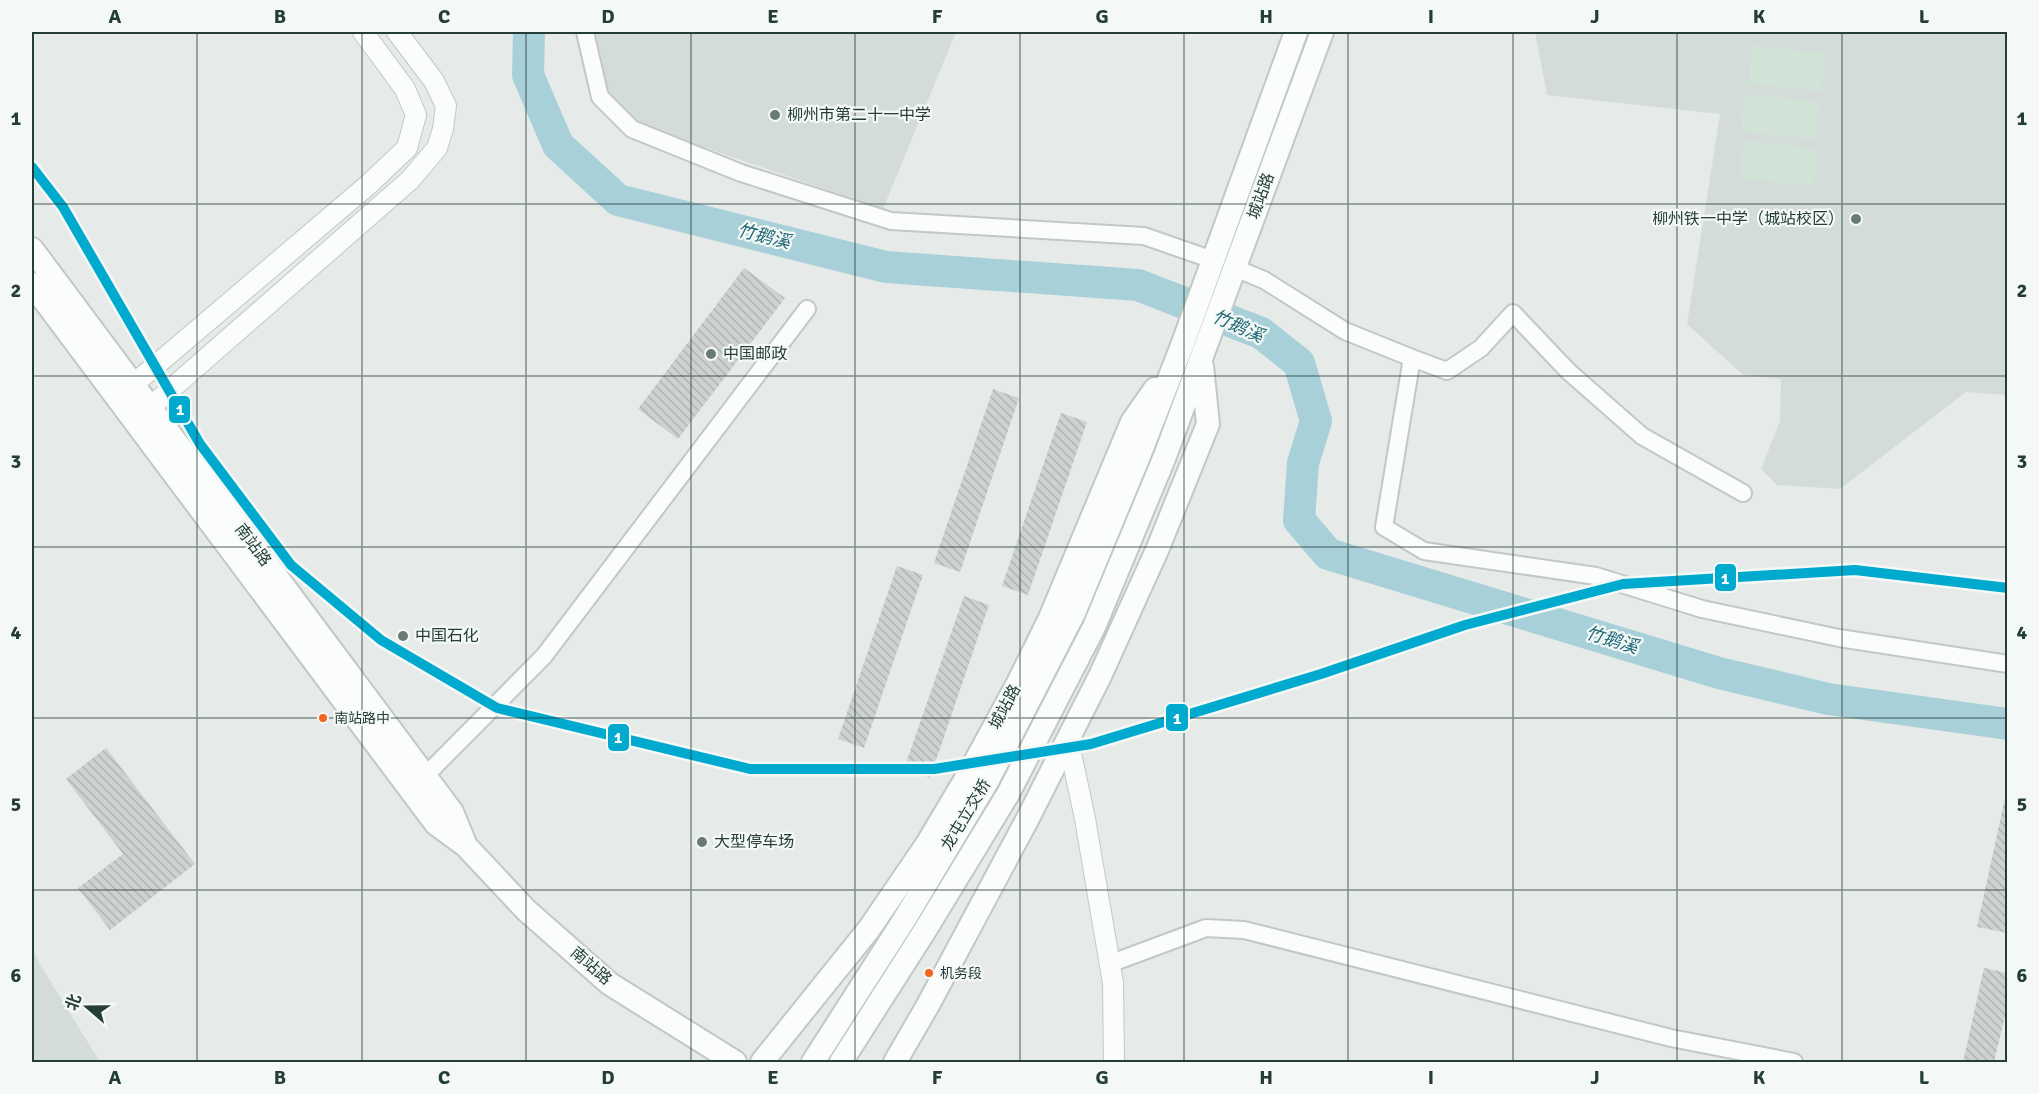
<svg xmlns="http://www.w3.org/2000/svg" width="2039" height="1094" font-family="Signika,'Noto Sans SC',sans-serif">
	<defs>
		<pattern id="building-back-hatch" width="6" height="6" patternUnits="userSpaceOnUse" patternTransform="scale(1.5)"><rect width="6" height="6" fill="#cdd2d0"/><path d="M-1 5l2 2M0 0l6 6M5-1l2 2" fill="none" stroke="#b0b5b3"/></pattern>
	</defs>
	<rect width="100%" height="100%" fill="#e6ebe9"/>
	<path fill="#d4dcd9" d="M597 32H956L883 209 645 127 612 103 594 50Z
		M1535 32H2007V395L1966 392 1840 489 1777 485 1761 469 1780 421 1781 379 1743 375 1687 324 1720 114 1547 95Z
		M32 948 41 966 100 1062H32Z"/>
	<path fill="#d0e3d6" d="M1752 46 1825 53 1822 91 1749 84Z
		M1745 94 1818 101 1815 139 1741 132Z
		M1744 141 1817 148 1814 186 1740 179Z"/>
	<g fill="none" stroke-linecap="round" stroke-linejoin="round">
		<path stroke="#a8d0d8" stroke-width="32" d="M529 32 528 75 558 145 618 200 886 267 1138 285 1261 333 1299 363 1316 421 1303 463 1299 520 1328 554 1719 673 1828 699 2008 724"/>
	</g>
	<path fill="url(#building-back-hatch)" d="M744 268 785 298 678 439 638 409Z
		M993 389 1019 398 960 572 934 563Z
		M1061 413 1087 422 1028 595 1002 586Z
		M897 566 923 575 864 748 838 739Z
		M964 596 989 605 930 778 904 769Z
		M106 748 195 864 110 930 78 888 123 854 66 779Z
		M2005 798H2008V933L1977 927Z
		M1984 968 2008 973V1004L1994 1062H1963Z"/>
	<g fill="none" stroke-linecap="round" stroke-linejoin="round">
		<g stroke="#c3c8c6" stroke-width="20">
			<path id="minor" d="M585 32 600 97 632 129 741 173 891 221 1144 236 1213 260
				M1235 268 1264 280 1345 331 1412 358 1384 527 1424 551 1596 576 1702 609 1839 638 2008 664
				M1412 358 1447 371 1481 348 1513 313 1568 371 1642 436 1743 493
				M425 776 544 656 807 309
				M1109 964 1206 928 1244 930 1671 1038 1794 1062"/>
		</g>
		<g stroke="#c3c8c6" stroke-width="22">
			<path id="tertiary" d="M122 394 368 185 407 148 416 115 405 89 363 32
				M139 417 410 180 437 148 443 129 446 106 434 81 397 32
				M1068 739 1085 819 1113 983 1114 1062"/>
		</g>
		<g stroke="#c2c8c6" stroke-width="26">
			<path id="secondary" d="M32 249 452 812 466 846
				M32 284 436 824 466 846 526 910 610 984 735 1062
				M762 1062 869 929 927 844 968 775 1018 683 1050 618 1132 422 1155 389
				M813 1062 904 920 988 780 1074 613 1139 456 1183 343 1296 32
				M841 1062 924 932 1008 794 1094 627 1165 456 1322 32
				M895 1062 928 1005 1027 820 1100 676 1158 548 1208 424 1202 366"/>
		</g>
		<use href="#minor" stroke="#fbfcfc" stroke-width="16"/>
		<use href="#tertiary" stroke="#fbfcfc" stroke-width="20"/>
		<use href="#secondary" stroke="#fbfcfc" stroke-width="22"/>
		<g stroke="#f4f9f7" stroke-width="15">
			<path id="metro-1" d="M32 167 63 207 200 444 291 565 381 640 497 708 750 769H934L1091 744 1321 674 1465 625 1623 584 1855 570 2008 588"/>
		</g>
		<use href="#metro-1" stroke="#00a9ce" stroke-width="10"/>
	</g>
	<path fill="none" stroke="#243e37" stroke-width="1.5" stroke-opacity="0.55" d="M197 32V1062M362 32V1062M526 32V1062M691 32V1062M855 32V1062M1020 32V1062M1184 32V1062M1348 32V1062M1513 32V1062M1677 32V1062M1842 32V1062M32 204H2008M32 376H2008M32 547H2008M32 718H2008M32 890H2008"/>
	<g fill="#687b75" stroke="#f4f9f7" stroke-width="2">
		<circle cx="775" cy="115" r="6"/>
		<circle cx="1856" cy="219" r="6"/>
		<circle cx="711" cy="354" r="6"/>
		<circle cx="403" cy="636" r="6"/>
		<circle cx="702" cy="842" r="6"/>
	</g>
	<g fill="#f26522" stroke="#f4f9f7" stroke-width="2">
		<circle cx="323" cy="718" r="5"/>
		<circle cx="929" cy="973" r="5"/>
	</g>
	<g text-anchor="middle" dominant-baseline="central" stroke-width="4.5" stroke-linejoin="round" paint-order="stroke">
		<g font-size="14" fill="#243e37" stroke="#f4f9f7" text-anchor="start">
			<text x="334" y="718">南站路中</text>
			<text x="940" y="973">机务段</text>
		</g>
		<g font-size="16" fill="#243e37" stroke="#f4f9f7" text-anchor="start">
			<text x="787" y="115">柳州市第二十一中学</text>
			<text x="1844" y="219" text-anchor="end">柳州铁一中学（城站校区）</text>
			<text x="723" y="354">中国邮政</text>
			<text x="415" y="636">中国石化</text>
			<text x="714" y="842">大型停车场</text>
		</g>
		<g font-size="16" fill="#243e37" stroke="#f4f9f7">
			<text transform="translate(1261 196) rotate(-70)">城站路</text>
			<text transform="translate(253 545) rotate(53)">南站路</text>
			<text transform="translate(1005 707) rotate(-62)">城站路</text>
			<text transform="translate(966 815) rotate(-59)">龙屯立交桥</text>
			<text transform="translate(591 966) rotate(41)">南站路</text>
		</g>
		<g font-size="18" font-style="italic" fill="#206878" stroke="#f4f9f7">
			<text transform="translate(764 236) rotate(14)">竹鹅溪</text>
			<text transform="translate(1238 326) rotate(24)">竹鹅溪</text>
			<text transform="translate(1612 640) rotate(17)">竹鹅溪</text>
		</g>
	</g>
	<g stroke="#f4f9f7" stroke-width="2">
		<rect x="168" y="395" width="23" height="29" rx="6" fill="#00a9ce"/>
		<rect x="1714" y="563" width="23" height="29" rx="6" fill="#00a9ce"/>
		<rect x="1165" y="703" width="24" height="29" rx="6" fill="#00a9ce"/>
		<rect x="607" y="723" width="23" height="29" rx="6" fill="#00a9ce"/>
	</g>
	<g font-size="16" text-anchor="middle" font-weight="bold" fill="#fff">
		<text x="180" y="415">1</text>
		<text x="1725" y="584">1</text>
		<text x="1177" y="724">1</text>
		<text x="618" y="743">1</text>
	</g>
	<rect width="2039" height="1094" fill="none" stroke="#f4f9f7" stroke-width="66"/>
	<g transform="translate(87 1007) rotate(290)" stroke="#f4f9f7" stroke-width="4.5" paint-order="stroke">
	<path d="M0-4.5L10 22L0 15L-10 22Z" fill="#243e37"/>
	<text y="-9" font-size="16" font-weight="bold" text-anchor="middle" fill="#243e37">北</text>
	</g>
	<rect x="33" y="33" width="1973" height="1028" fill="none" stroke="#243e37" stroke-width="2"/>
	<g font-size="20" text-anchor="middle" font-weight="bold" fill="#243e37">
		<text x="115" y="23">A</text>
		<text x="280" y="23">B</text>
		<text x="444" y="23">C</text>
		<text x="608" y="23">D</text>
		<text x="773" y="23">E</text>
		<text x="937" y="23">F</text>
		<text x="1102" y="23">G</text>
		<text x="1266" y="23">H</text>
		<text x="1431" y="23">I</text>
		<text x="1595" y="23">J</text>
		<text x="1759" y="23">K</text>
		<text x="1924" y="23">L</text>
		<text x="16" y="125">1</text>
		<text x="2022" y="125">1</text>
		<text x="16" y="297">2</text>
		<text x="2022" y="297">2</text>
		<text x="16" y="468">3</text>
		<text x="2022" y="468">3</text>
		<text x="16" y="639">4</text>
		<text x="2022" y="639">4</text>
		<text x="16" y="811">5</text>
		<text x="2022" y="811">5</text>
		<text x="16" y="982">6</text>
		<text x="2022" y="982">6</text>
		<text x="115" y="1084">A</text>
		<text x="280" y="1084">B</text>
		<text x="444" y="1084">C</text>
		<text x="608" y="1084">D</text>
		<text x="773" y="1084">E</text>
		<text x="937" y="1084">F</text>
		<text x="1102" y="1084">G</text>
		<text x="1266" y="1084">H</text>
		<text x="1431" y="1084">I</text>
		<text x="1595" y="1084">J</text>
		<text x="1759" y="1084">K</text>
		<text x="1924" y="1084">L</text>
	</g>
</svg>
